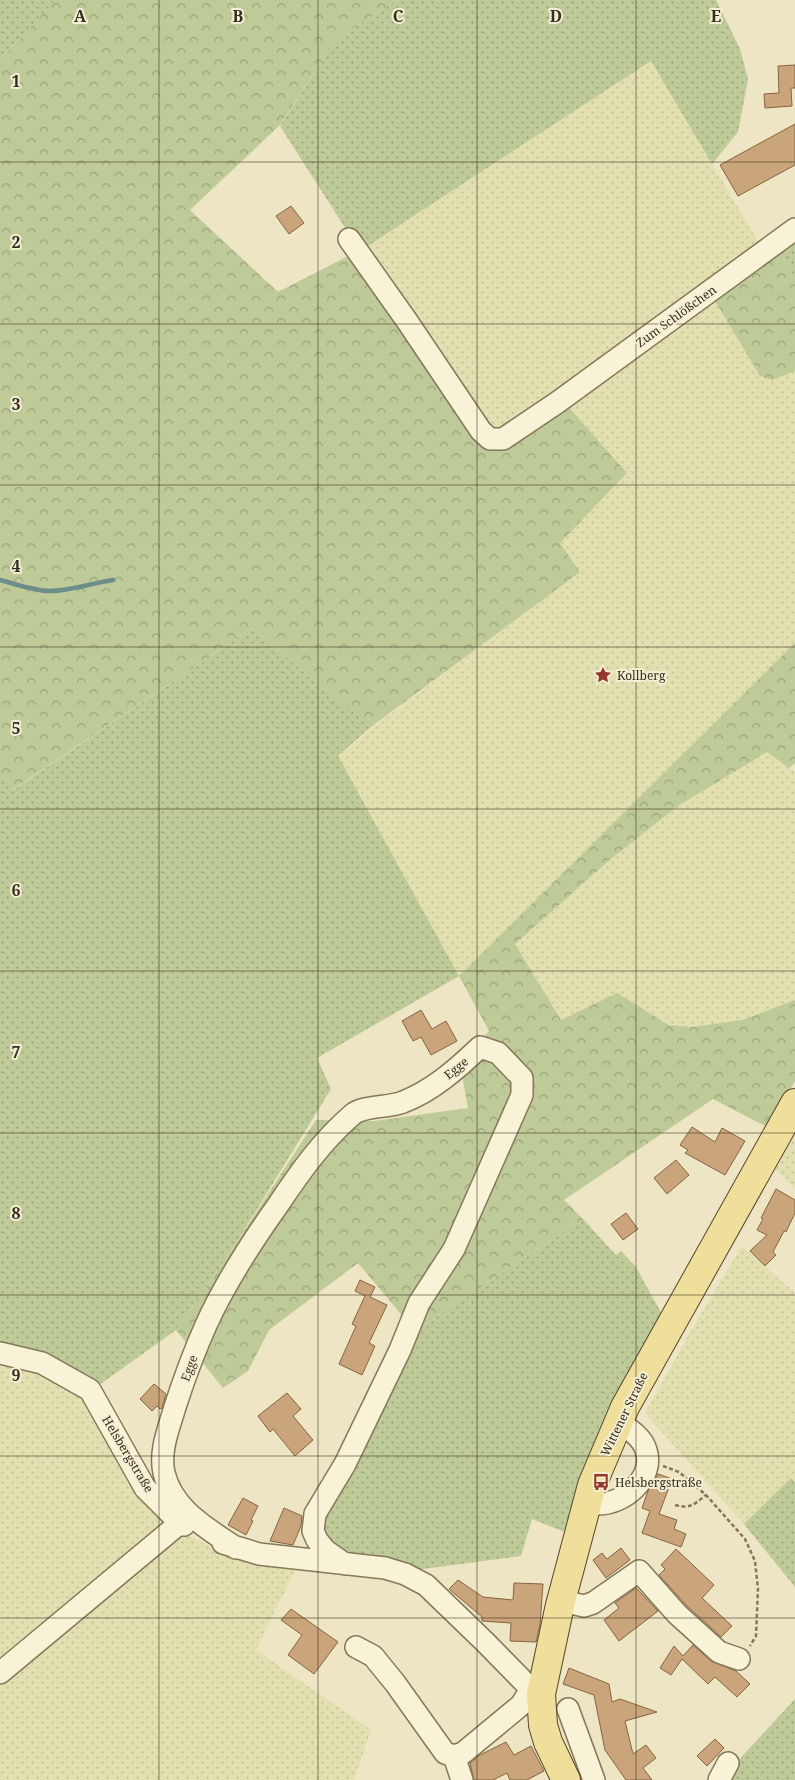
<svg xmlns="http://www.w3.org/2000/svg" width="795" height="1780" font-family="'Noto Serif',serif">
	<defs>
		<pattern id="farmland-dots" width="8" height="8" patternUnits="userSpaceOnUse" patternTransform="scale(1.25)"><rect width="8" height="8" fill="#e2e0b0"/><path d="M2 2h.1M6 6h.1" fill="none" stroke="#c2c097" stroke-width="1.8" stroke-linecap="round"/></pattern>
		<pattern id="grass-dots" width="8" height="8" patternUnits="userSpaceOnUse" patternTransform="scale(1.25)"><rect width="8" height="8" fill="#beca97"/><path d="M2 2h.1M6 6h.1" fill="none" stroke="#9ba47b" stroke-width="1.8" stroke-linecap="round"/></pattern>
		<pattern id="forest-crowns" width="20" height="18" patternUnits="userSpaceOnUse" patternTransform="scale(1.25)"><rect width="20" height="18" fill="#beca97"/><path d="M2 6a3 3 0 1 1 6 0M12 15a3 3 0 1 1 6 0" fill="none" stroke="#9ba47b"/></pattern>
	</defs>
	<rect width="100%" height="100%" fill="#ede5c3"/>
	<path fill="url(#farmland-dots)" d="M651 61 762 248 494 438 360 251Z
		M711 294 760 376 772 380 795 371V643L459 976 338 757 372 728 580 572 559 543 627 473 564 402Z
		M767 752 795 772V1000L742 1020 692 1027 669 1024 617 994 561 1020 515 944 612 858 678 806Z
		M795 1135V1189L776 1169Z
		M742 1246 795 1293V1482L791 1478 744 1524 645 1413 692 1329Z
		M0 1358 47 1371 84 1396 172 1526 220 1552 297 1566 256 1650 371 1730 354 1780H0Z"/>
	<path fill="url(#grass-dots)" d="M0 0H56L0 59Z
		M397 0H716L740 49 748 79 738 132 712 164 651 61 360 251 280 126 335 40Z
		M795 234V279L776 247Z
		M252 628 371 727 338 756 459 976 317 1058 331 1089 233 1248 176 1330 95 1388 0 1347V771L13 790Z
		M583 1219 616 1255 621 1251 636 1267 665 1320 570 1534 532 1519 521 1556 408 1571 344 1558 327 1548 319 1518 415 1331Z
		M791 1478 795 1482V1587L744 1524Z
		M795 1699V1780H725L735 1764Z"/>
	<path fill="url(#forest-crowns)" d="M56 0H397L335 40 280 125 190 210 278 292 354 253 483 437 564 402 627 473 560 543 580 572 371 727 252 628 12 790 0 772V59Z
		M776 247 795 279V371L772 380 760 376 711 294Z
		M795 643V763L789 768 767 752 678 806 612 858 515 944 561 1020 617 993 669 1025 692 1027 742 1020 795 1000V1081L769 1128 713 1099 564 1200 583 1219 415 1331 358 1263 269 1330 248 1371 223 1388 176 1330 233 1248 316 1120 374 1121 468 1108 460 1064 489 1031 459 976Z"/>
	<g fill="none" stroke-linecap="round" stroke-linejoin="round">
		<path stroke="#6c8d89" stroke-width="4.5" d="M0 580C16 584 34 591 50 591 69 591 93 583 113 580"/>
	</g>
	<path fill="#caa47a" stroke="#856441" d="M795 65V88H791L792 106 765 108 764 94 779 93 778 66Z
		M795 124V165L738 196 720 165Z
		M291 206 304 223 289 234 276 216Z
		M421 1010 432 1029 446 1021 457 1041 431 1055 421 1037 413 1041 402 1021Z
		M692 1127 715 1142 722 1128 745 1141 725 1175 685 1153 688 1150 680 1145Z
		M676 1160 689 1175 667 1194 654 1178Z
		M776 1189 795 1200V1213L786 1232 784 1231 773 1252 776 1255 765 1266 750 1251 767 1235 757 1230 763 1219 761 1218Z
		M626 1213 638 1229 623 1240 611 1224Z
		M360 1280 375 1287 370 1297 387 1305 369 1343 375 1346 362 1375 339 1364 356 1326 352 1324 365 1296 355 1291Z
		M154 1384 166 1394 162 1408 160 1409 157 1406 152 1411 140 1399Z
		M287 1393 301 1409 293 1416 313 1440 295 1456 273 1429 270 1432 258 1416Z
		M658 1474 672 1479 659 1514 677 1520 674 1529 686 1534 681 1547 642 1533 650 1511 642 1508 648 1491Z
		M243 1498 258 1506 251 1520 253 1521 246 1535 228 1525Z
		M284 1508 302 1516 301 1526 293 1545 270 1541Z
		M621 1548 630 1560 606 1578 593 1560 602 1553 607 1559Z
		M676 1549 714 1585 702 1598 732 1626 721 1637 686 1605 659 1575 665 1569 661 1565Z
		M458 1580 483 1597 513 1600 514 1583 543 1584 540 1625 536 1642 510 1641 511 1623 482 1621V1617L449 1589Z
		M636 1588 658 1611 619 1641 604 1620 619 1608 615 1603Z
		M291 1609 338 1642 314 1674 288 1655 302 1635 281 1620Z
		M693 1645 711 1661 736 1671 750 1684 737 1697 715 1677 708 1684 682 1659 671 1675 660 1668 674 1646 683 1656Z
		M569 1668 609 1684 612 1702 620 1699 657 1712 625 1721 633 1754 646 1745 656 1758 643 1768 652 1780H626L605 1750 594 1695 563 1684Z
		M715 1739 724 1748 707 1766 697 1756Z
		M506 1742 514 1755 531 1746 544 1771 527 1780H510L507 1773 493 1780H474L470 1763 480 1755Z"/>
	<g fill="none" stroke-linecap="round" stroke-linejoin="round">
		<g stroke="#86775a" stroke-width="24">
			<path id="minor" d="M349 239 407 321 481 431 490 439H503L558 402 795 229
				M0 1353 42 1363 90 1390 145 1488 180 1523 184 1525
				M587 1502C590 1502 595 1504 598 1504 625 1504 655 1477 646 1450 642 1437 629 1429 619 1422
				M223 1543 259 1554 385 1568 405 1574 426 1585 486 1643 531 1689 541 1694
				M236 1548C207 1528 173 1510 164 1473 159 1451 169 1428 175 1407 184 1379 194 1352 206 1325 225 1283 251 1243 278 1205 300 1172 322 1141 352 1115 363 1105 389 1108 403 1102 432 1091 457 1069 480 1047L498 1053 522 1078V1095L454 1249 419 1303 400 1350 345 1464 315 1514 313 1531 317 1540 325 1550 345 1564
				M562 1601 584 1606 593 1603 639 1571 677 1614 719 1652 739 1659
				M356 1647 373 1656 395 1683 445 1753 454 1756 463 1753 521 1705 531 1689
				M0 1673 180 1523
				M568 1709 594 1780
				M454 1756 462 1780
				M719 1780 728 1763"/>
		</g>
		<g stroke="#54442e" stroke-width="30">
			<path id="major" d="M566 1780 548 1742 543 1725 541 1694 560 1605 592 1485 625 1407 795 1103"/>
		</g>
		<path stroke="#86775a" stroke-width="2.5" stroke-dasharray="4 2.5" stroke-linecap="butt" d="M663 1466 679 1472 706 1495 745 1539 755 1561 758 1589 756 1636 750 1646
			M675 1505C691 1509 693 1505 706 1495"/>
		<use href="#minor" stroke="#f8f2d6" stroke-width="21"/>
		<use href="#major" stroke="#efdf9b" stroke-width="28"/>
	</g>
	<path fill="none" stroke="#362d1e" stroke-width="1" stroke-opacity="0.55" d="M159 0V1780M318 0V1780M477 0V1780M636 0V1780M0 162H795M0 324H795M0 485H795M0 647H795M0 809H795M0 971H795M0 1133H795M0 1295H795M0 1456H795M0 1618H795"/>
	<defs>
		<g id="sight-bare" transform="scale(1.35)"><path d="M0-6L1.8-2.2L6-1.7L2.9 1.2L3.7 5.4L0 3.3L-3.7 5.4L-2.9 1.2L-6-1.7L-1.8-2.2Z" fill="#93372c" stroke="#f4eed2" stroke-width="2.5" paint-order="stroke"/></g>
		<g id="bus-bare" transform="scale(1.35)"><path d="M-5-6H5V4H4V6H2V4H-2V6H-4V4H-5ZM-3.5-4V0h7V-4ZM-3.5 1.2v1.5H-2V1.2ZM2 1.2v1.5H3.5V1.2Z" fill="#93372c" stroke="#f4eed2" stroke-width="2.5" paint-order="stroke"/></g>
	</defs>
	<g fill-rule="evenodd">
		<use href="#sight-bare" x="603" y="675"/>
		<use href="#bus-bare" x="601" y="1482"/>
	</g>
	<g text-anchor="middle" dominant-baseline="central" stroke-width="4" stroke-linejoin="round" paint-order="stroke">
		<g font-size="12" fill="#362d1e" stroke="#f4eed2">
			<text transform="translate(676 316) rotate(-36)">Zum Schlößchen</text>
			<text transform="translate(456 1068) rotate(-39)">Egge</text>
			<text transform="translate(189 1368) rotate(-70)">Egge</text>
			<text transform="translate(624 1414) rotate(-64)">Wittener Straße</text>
			<text transform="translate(128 1454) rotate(59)">Helsbergstraße</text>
		</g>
		<g font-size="12" fill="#362d1e" stroke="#f4eed2" text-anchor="start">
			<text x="617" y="675">Kollberg</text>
			<text x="615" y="1482">Helsbergstraße</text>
		</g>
	</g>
	<g font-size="16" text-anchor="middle" font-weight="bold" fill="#362d1e" stroke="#f4eed2" stroke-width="4" stroke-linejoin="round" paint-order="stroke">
		<text x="80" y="22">A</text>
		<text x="238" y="22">B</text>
		<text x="398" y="22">C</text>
		<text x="556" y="22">D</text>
		<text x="716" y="22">E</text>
		<text x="16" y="87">1</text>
		<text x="16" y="248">2</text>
		<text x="16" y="410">3</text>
		<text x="16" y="572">4</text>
		<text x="16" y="734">5</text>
		<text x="16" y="896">6</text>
		<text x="16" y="1058">7</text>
		<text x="16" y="1219">8</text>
		<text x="16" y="1381">9</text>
	</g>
</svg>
